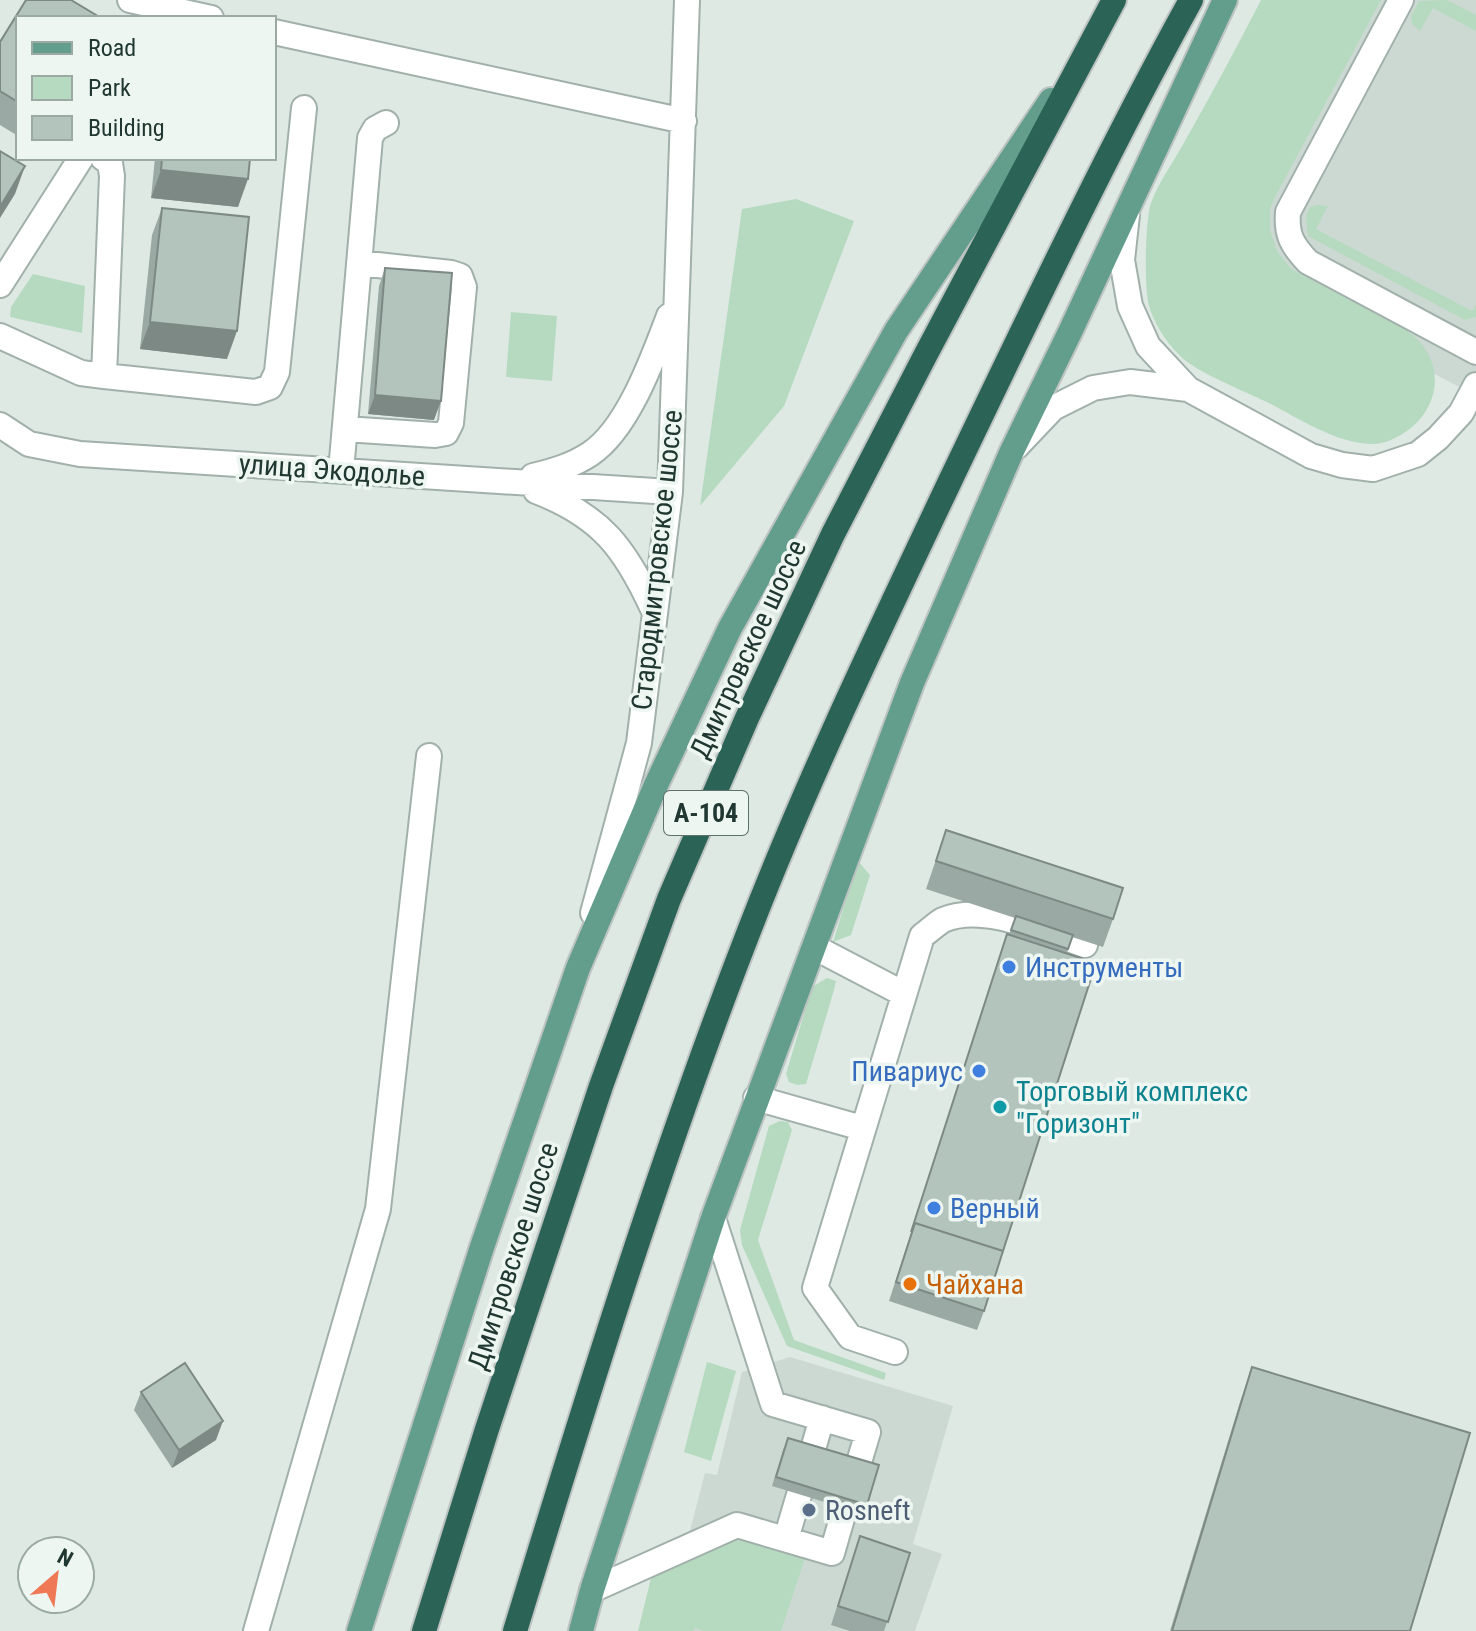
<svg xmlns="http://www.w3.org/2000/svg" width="1476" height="1631" font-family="'Roboto Condensed',sans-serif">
	<rect width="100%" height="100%" fill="#dee9e4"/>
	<path fill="#ccd9d3" d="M1376 0H1476V396L1234 267Z
		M790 1357 953 1406 913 1544 942 1554 915 1631H680V1569L705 1473 717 1475 742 1372Z"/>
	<path fill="#b6dabf" d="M1261 0H1381L1274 199 1270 209V230L1277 251 1291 269 1406 330C1452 362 1440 419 1391 440 1355 456 1300 419 1267 402 1244 391 1206 376 1186 361 1170 348 1155 326 1149 306 1144 288 1145 221 1151 203 1159 181 1175 160 1186 139 1212 93 1237 47 1261 0Z
		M1447 0 1476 15V31L1433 8 1420 31 1412 24 1411 16 1419 1Z
		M796 199 854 221 784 406 700 506 742 209Z
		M1317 205 1328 206 1316 229 1472 311 1476 305V317L1465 320 1308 236 1306 216 1310 207Z
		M33 274 85 286 82 333 10 317 11 307Z
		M511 312 557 316 552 381 506 377Z
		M858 861 870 875 851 935 833 942Z
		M827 978 836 981 834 990 806 1084 797 1085 789 1082 786 1074 812 987Z
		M780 1121 788 1122 792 1130 758 1240 794 1340 886 1373 884 1380 787 1346 742 1245 740 1230 769 1126Z
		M707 1362 736 1371 711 1461 684 1452Z
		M738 1530 805 1558 781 1631H704L695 1628 693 1631H638L651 1578Z"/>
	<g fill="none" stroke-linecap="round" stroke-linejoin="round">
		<g stroke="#a1b0ab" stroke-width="28">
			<path id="minor" d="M130 0 211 18
				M1401 0 1288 212C1286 235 1292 245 1308 262L1476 352
				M274 32 684 121
				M103 158 110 163 112 176 104 376 256 392 270 387 277 372 304 108
				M1127 215 1122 260 1130 306 1148 346 1188 389 1311 456 1342 465 1373 469 1418 454 1438 438 1461 413 1476 385
				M0 285 81 158
				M0 336 81 373 104 376
				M0 425 29 444 80 454 670 492
				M345 429 435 435 446 433 451 423 464 287 460 276 451 273 359 263
				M1016 447 1053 408 1093 388 1130 382 1188 389
				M341 471 370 138 375 129 386 123
				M533 476C553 471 572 466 590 454 628 429 653 358 669 316
				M536 491C601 516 625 548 653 609
				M593 913 639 743 670 492 687 0
				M814 947 904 994
				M756 1098 862 1128
				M713 1218 773 1404 868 1432 857 1469
				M895 1352 850 1337 815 1288 922 936C929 931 936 924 943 920 983 902 1045 932 1085 945
				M811 1456 822 1418
				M786 1539 799 1495
				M592 1590 737 1525 832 1553 845 1508
				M256 1631 378 1209 429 756"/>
		</g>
		<g stroke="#bcc3c1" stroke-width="28">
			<path id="major" d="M359 1631 482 1247 578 968 656 785 730 628 896 331 1051 100
				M581 1631 592 1590 713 1218 912 683 1011 453 1070 332 1225 0"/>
		</g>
		<g stroke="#bcc3c1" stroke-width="28">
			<path id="highway" d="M424 1631 487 1429 601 1086 669 899 747 718 833 534 926 354 1114 0
				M515 1631C587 1396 660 1160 749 931 809 776 881 627 952 477 1029 317 1105 156 1191 0"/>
		</g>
		<use href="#minor" stroke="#fff" stroke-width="24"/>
		<use href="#major" stroke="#639e8d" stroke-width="24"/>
		<use href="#highway" stroke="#2c6357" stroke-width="24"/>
	</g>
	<path fill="#9aa9a3" d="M18 18V136L0 125V42Z
		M155 158H250L238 207 151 198Z
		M162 208 227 359 140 349 152 235Z
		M385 268 434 420 368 414 379 286Z
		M946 830 1113 919 1103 947 1072 937 1067 953 984 1311 977 1330 889 1301 1004 944 1009 935 1015 918 926 889Z
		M1252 1367 1410 1631H1170L1240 1402Z
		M141 1392 216 1440 172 1468 134 1410Z
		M784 1447 867 1505 864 1514 772 1486Z
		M860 1536 910 1553 884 1631H850L831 1625Z"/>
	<path fill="#7d8984" d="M25 166 15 194 0 218V207Z
		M161 170 248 179 238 207 151 198Z
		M150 322 237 331 227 359 140 349Z
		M375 395 441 401 434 420 368 414Z
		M223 1421 216 1440 172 1468 179 1450Z"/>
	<path fill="#b3c4bd" stroke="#7d8984" stroke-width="2" d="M26 0H71L101 18H18V102L0 91V42Z
		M0 151 25 166 0 207Z
		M162 158H250L248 179 161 170Z
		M162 208 249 217 237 331 150 322Z
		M385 268 452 273 441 401 375 395Z
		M946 830 1123 888 1113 919 936 861Z
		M1016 916 1073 935 1068 949 1011 930Z
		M1007 934 1096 963 1003 1251 915 1223 911 1232Z
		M915 1223 1003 1251 984 1311 896 1282Z
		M185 1363 223 1421 179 1450 141 1392Z
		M1252 1367 1470 1433 1410 1631H1172Z
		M788 1438 879 1465 867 1505 776 1477Z
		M860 1536 910 1553 888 1622 838 1606Z"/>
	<g fill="#3f7fe0" stroke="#eef6f2" stroke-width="3">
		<circle cx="1009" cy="967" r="8"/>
		<circle cx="979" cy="1071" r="8"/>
		<circle cx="934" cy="1208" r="8"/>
	</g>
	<circle fill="#0f9aa8" stroke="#eef6f2" stroke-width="3" cx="1000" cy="1107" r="8"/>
	<circle fill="#e8710a" stroke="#eef6f2" stroke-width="3" cx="910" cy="1284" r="8"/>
	<circle fill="#5c6f8a" stroke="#eef6f2" stroke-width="3" cx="809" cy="1510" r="8"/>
	<g text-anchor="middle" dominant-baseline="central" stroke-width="7" stroke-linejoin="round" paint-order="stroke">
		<rect fill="#eef6f2" stroke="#5e716b" stroke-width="2" x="664" y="791" width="84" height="44" rx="6"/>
		<g font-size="26" font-weight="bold" fill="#203831">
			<text x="706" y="813">А-104</text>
		</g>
		<g font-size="28" fill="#203831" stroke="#eef6f2">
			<text transform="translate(332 470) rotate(4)">улица Экодолье</text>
			<text transform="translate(657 560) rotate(-84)">Стародмитровское шоссе</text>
			<text transform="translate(748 649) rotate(-65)">Дмитровское шоссе</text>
			<text transform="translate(513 1256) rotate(-72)">Дмитровское шоссе</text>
		</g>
		<g font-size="28" fill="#366cbe" stroke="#eef6f2" text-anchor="start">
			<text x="1025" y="967">Инструменты</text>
			<text x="963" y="1071" text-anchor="end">Пивариус</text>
			<text x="950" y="1208">Верный</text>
		</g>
		<g font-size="28" fill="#0d838f" stroke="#eef6f2" text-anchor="start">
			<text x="1016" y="1091">Торговый комплекс<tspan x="1016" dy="32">"Горизонт"</tspan></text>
		</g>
		<g font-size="28" fill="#c56008" stroke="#eef6f2" text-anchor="start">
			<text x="926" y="1284">Чайхана</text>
		</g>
		<g font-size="28" fill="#4e5e75" stroke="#eef6f2" text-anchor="start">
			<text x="825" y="1510">Rosneft</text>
		</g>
	</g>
	<rect x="16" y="16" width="260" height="144" fill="#eef6f2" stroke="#9caaa5" stroke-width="2"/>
	<rect x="32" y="42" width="40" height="12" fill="#639e8d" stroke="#9caaa5" stroke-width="2"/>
	<text x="88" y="56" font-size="24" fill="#203831">Road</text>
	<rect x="32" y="76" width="40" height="24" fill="#b6dabf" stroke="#9caaa5" stroke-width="2"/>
	<text x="88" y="96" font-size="24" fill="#203831">Park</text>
	<rect x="32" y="116" width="40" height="24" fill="#b3c4bd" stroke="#9caaa5" stroke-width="2"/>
	<text x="88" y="136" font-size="24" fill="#203831">Building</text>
	<g transform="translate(56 1575) rotate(28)"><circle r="38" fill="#eef6f2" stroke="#9caaa5" stroke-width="2"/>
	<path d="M0-6L14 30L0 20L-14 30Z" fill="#ef7856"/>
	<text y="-12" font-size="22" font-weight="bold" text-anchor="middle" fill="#203831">N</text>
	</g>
</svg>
